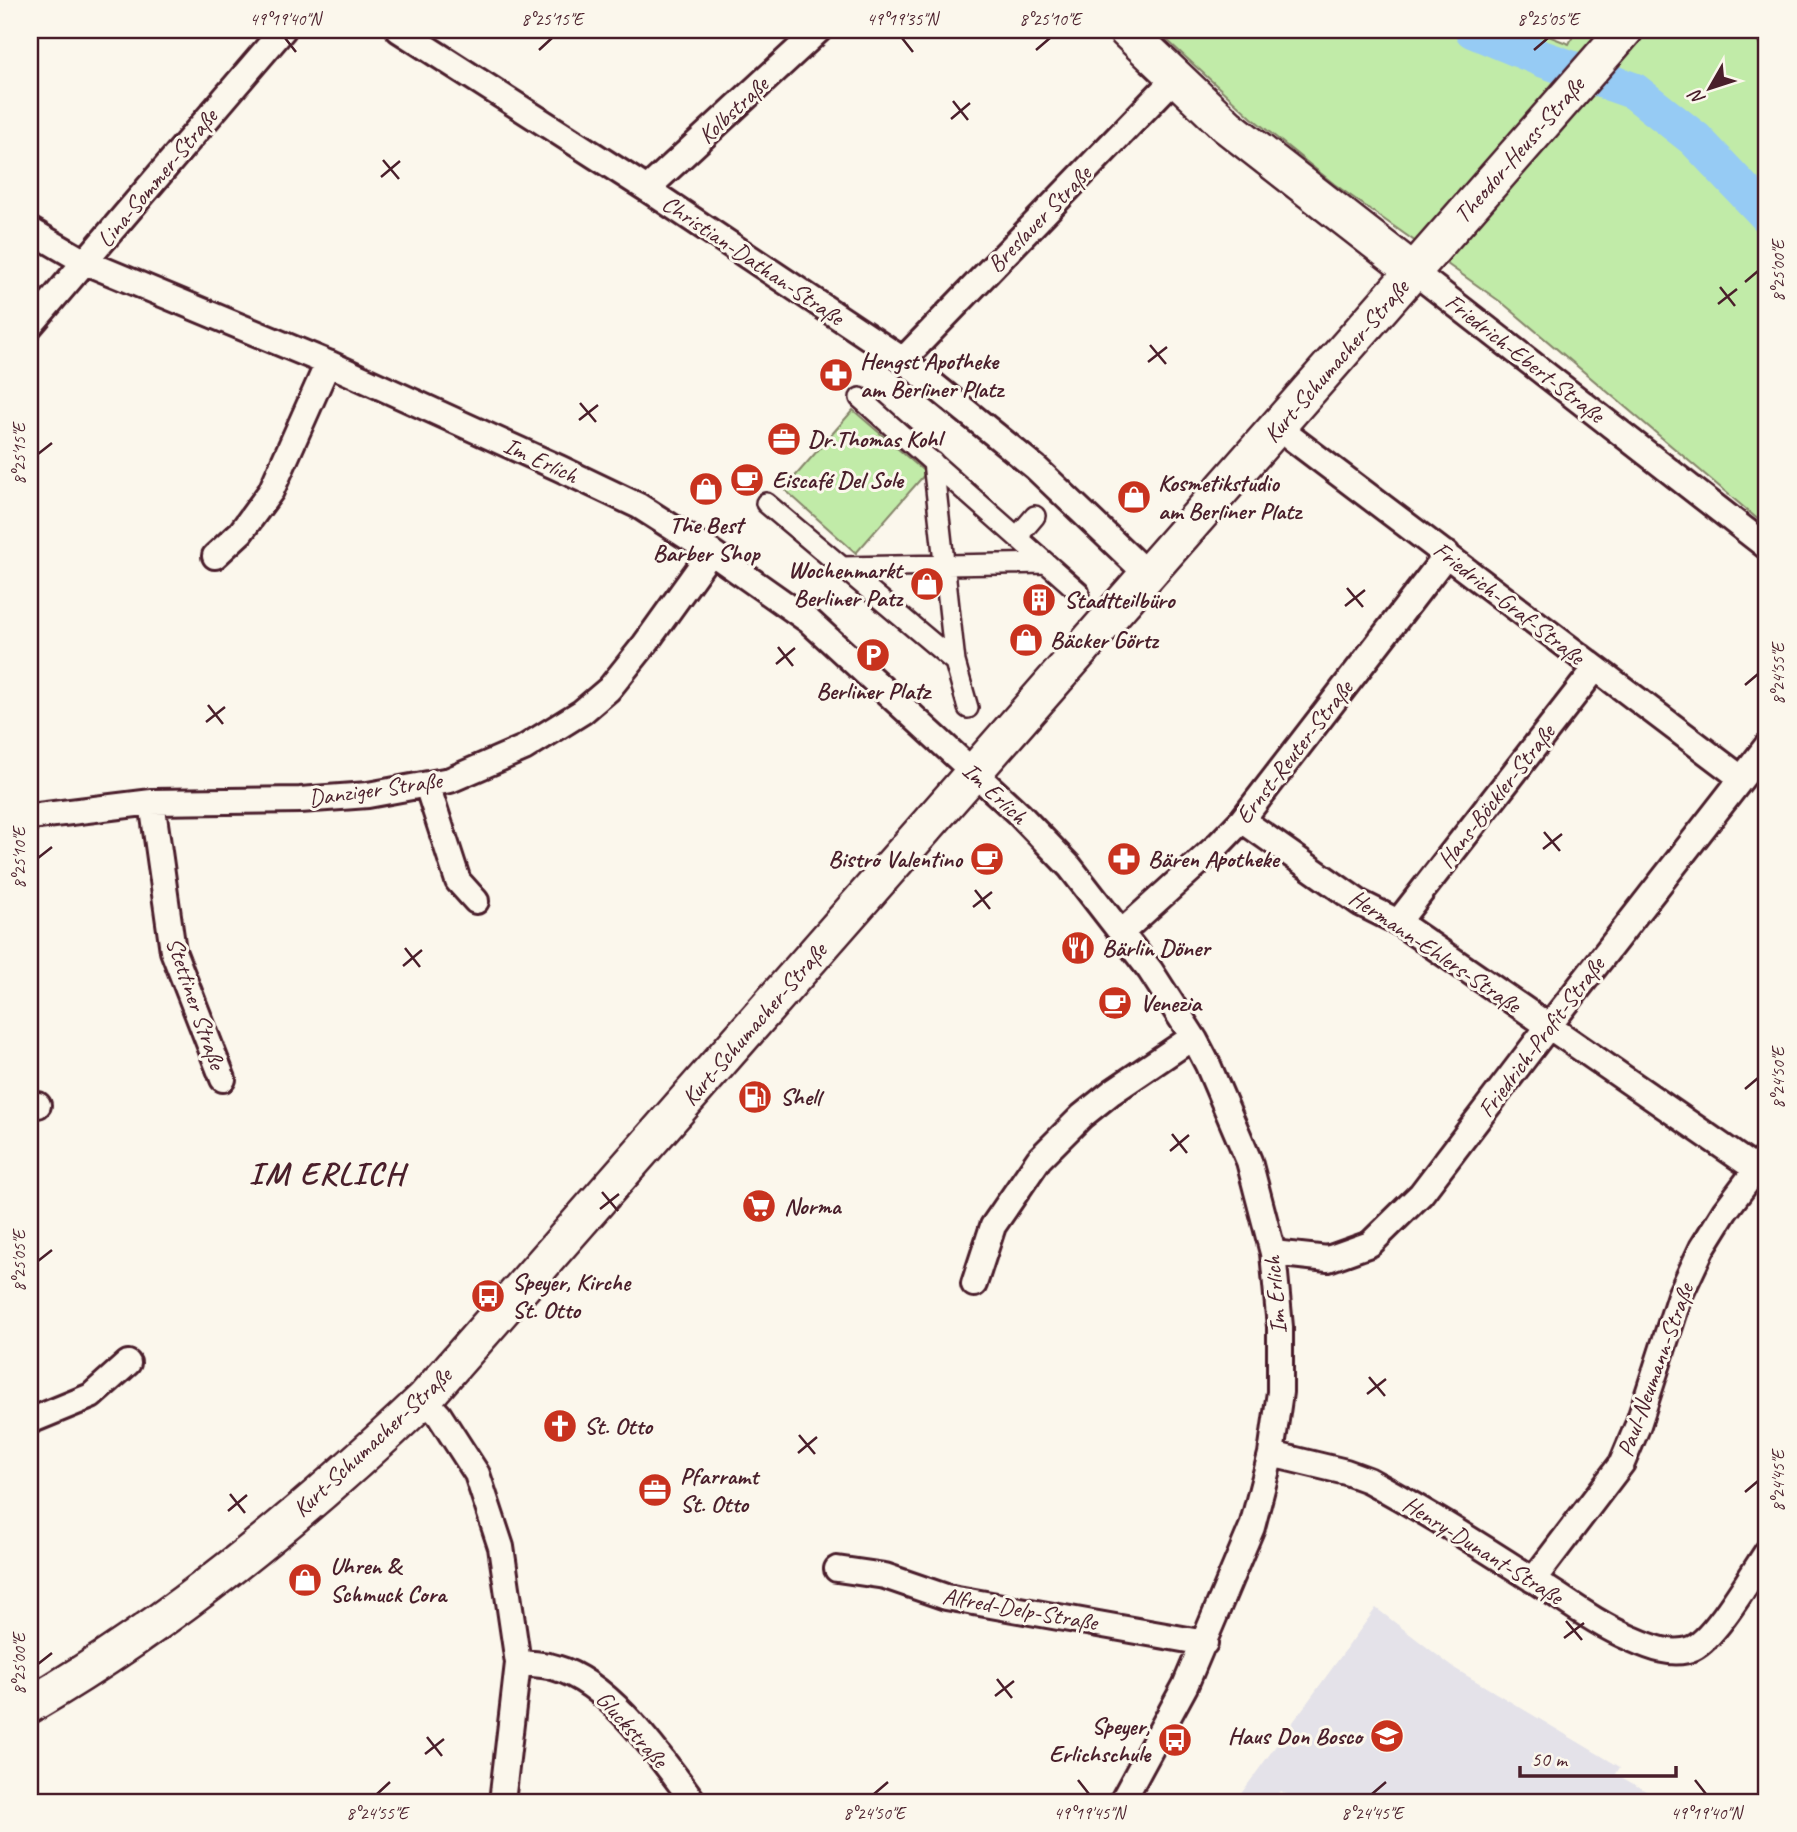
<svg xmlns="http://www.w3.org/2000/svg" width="1797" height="1832" font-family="Caveat,sans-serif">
	<rect width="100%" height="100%" fill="#fbf7ec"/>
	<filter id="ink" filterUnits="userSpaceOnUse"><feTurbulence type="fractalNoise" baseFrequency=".0143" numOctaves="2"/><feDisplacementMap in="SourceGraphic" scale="14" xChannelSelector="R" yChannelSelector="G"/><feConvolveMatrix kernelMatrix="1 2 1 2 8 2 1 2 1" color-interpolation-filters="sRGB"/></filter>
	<g filter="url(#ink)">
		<path fill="#e4e2e9" d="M1376 1608 1454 1668 1620 1767 1616 1774 1665 1802H1298L1281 1791 1273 1802H1235Z"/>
		<path fill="#c1eba8" stroke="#86856a" stroke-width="2" d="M1156 30H1533L1569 44 1576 30H1746L1767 52V527L1505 305 1334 184 1252 118Z
			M853 410 926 473 856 553 784 489Z"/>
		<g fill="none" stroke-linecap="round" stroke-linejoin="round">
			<path stroke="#96cbf4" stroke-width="37" d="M1473 30 1543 59 1634 91 1695 139 1767 215"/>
			<g stroke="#4a1f2b" stroke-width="24">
				<path id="pedestrian" d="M860 398 1079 592
					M933 462 955 662
					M766 503 955 662 968 708
					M1017 537 1035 516
					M842 567 1046 563"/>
			</g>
			<g stroke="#4a1f2b" stroke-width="30">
				<path id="minor" d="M399 30 647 189 903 360 1036 468 1148 575
					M647 189 819 30
					M30 230 85 262 328 363 559 468 639 506 711 552 809 621 1019 814 1070 867 1150 970 1195 1040 1208 1065 1249 1161 1273 1253 1280 1327V1392L1271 1454 1252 1527 1185 1686 1122 1802
					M1413 271 1767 547
					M30 326 283 30
					M903 360 1175 78
					M1279 426 1293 439 1741 778
					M215 556 241 532 271 491 328 363
					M427 785 458 881 476 901
					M152 802 173 951 223 1079
					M30 817 152 802 300 800 368 795 450 780 524 748 582 712 609 689 645 644 711 552
					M1242 820 1360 903 1398 922 1767 1177
					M1398 922 1595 669
					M1122 932 1217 846 1242 820 1447 554
					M30 1105H38
					M1273 1253 1328 1259 1370 1244 1421 1194 1548 1027 1767 746
					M974 1284 993 1226 1039 1159 1082 1116 1112 1092 1193 1037
					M424 1399 439 1415 477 1474 501 1547 518 1663 502 1802
					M30 1421 91 1396 128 1363
					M1271 1454 1346 1472 1368 1480C1424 1510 1478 1544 1532 1579 1564 1599 1596 1624 1632 1639 1650 1647 1674 1657 1693 1648 1716 1637 1752 1574 1767 1552
					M837 1569 885 1576 946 1597 1205 1643
					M1533 1580 1622 1463 1638 1425 1680 1295 1702 1248 1725 1211 1767 1155
					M518 1663C530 1664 544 1664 556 1668 610 1683 661 1758 694 1802"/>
			</g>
			<g stroke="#4a1f2b" stroke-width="40">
				<path id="secondary" d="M1126 30 1227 126 1413 271
					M30 1705C174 1621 303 1514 424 1399L1625 30"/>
			</g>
			<use href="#pedestrian" stroke="#fbf7ec" stroke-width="19"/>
			<use href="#minor" stroke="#fbf7ec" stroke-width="24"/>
			<use href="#secondary" stroke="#fbf7ec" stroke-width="35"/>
		</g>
	</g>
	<path fill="none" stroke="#4a1f2b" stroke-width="2.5" d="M285 38 296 52M902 38 913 52M539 50 552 38M1036 50 1050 38M1534 50 1548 38M953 101 968 120M951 119 970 103M383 160 399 179M381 177 400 161M1745 282 1758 271M1720 287 1735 306M1718 304 1737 289M1150 345 1166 364M1148 362 1167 347M580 403 596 422M579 420 598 405M38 454 52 443M1347 588 1363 607M1345 606 1365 590M778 647 793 666M776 664 795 648M1745 685 1758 674M208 705 223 724M206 722 225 707M1544 832 1560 851M1543 849 1562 834M38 858 52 847M975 890 990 909M973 907 992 892M405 948 420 967M403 966 422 950M1745 1089 1758 1078M1172 1134 1187 1153M1170 1151 1189 1135M602 1192 618 1211M600 1209 619 1194M38 1261 52 1250M1369 1377 1385 1396M1367 1394 1386 1379M799 1435 815 1454M798 1453 817 1437M1745 1492 1758 1481M230 1494 245 1513M228 1511 247 1495M1566 1621 1582 1640M1564 1638 1584 1623M38 1664 52 1653M997 1679 1012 1698M995 1696 1014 1681M427 1737 442 1756M425 1754 444 1739M1078 1780 1089 1794M1695 1780 1706 1794M377 1794 390 1782M874 1794 888 1782M1372 1794 1386 1782"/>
	<defs>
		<g id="pharmacy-disc" transform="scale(1.75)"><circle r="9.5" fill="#c8321e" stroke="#fbf7ec"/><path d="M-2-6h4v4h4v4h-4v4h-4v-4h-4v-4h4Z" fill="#fff"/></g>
		<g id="office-disc" transform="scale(1.75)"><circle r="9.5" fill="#c8321e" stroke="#fbf7ec"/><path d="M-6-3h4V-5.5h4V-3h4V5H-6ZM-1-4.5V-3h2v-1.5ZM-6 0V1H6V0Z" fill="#fff"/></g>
		<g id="cafe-disc" transform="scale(1.75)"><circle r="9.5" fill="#c8321e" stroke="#fbf7ec"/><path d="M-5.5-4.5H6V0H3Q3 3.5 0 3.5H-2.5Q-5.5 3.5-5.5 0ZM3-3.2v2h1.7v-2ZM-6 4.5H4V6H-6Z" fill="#fff"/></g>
		<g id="shop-disc" transform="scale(1.75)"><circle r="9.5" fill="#c8321e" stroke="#fbf7ec"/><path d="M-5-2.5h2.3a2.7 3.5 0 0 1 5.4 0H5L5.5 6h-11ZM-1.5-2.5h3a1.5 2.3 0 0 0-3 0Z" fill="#fff"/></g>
		<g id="building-disc" transform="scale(1.75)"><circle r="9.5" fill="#c8321e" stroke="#fbf7ec"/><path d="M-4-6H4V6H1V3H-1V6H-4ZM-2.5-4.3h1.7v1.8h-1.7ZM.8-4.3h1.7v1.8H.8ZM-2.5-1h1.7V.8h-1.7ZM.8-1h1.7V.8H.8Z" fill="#fff"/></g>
		<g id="parking-disc" transform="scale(1.75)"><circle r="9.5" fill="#c8321e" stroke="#fbf7ec"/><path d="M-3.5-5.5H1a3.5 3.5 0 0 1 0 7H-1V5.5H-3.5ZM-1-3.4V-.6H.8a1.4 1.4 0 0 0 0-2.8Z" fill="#fff"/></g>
		<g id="restaurant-disc" transform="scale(1.75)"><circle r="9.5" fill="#c8321e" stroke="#fbf7ec"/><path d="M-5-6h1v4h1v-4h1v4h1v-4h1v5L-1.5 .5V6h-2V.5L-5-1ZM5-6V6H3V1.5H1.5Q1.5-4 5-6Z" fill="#fff"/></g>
		<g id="fuel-disc" transform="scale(1.75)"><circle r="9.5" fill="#c8321e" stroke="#fbf7ec"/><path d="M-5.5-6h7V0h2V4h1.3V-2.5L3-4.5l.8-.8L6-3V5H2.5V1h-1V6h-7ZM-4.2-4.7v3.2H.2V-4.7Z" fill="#fff"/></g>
		<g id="supermarket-disc" transform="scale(1.75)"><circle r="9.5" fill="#c8321e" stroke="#fbf7ec"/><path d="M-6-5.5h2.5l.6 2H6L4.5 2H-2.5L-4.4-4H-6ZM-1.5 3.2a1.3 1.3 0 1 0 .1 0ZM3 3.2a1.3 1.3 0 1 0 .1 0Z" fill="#fff"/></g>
		<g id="bus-disc" transform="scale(1.75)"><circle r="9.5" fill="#c8321e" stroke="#fbf7ec"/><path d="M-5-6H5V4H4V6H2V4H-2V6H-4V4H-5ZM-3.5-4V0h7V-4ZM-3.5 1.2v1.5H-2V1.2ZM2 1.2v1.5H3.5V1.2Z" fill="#fff"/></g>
		<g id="church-disc" transform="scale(1.75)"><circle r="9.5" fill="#c8321e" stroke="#fbf7ec"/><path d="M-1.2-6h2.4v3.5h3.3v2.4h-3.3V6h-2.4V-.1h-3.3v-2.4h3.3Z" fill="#fff"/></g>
		<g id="school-disc" transform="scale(1.75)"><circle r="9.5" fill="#c8321e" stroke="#fbf7ec"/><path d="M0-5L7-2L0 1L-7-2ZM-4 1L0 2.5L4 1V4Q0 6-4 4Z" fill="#fff"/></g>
	</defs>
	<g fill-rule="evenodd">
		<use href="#pharmacy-disc" x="836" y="375"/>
		<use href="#office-disc" x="784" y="439"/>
		<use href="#cafe-disc" x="747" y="480"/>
		<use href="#shop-disc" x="706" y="489"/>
		<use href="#shop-disc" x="1134" y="497"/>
		<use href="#shop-disc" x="927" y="584"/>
		<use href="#building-disc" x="1039" y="600"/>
		<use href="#shop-disc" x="1026" y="640"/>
		<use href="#parking-disc" x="873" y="655"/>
		<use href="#cafe-disc" x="987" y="859"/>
		<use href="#pharmacy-disc" x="1124" y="859"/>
		<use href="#restaurant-disc" x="1078" y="948"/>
		<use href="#cafe-disc" x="1115" y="1003"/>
		<use href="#fuel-disc" x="755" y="1097"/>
		<use href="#supermarket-disc" x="759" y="1206"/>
		<use href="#bus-disc" x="488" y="1296"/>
		<use href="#church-disc" x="560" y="1426"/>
		<use href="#office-disc" x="655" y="1490"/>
		<use href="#shop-disc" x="305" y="1580"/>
		<use href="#school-disc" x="1387" y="1736"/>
		<use href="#bus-disc" x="1175" y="1740"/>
	</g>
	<g text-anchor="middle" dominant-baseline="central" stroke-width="6" stroke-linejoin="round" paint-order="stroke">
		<g font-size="24" fill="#4a1f2b" stroke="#fbf7ec">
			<text transform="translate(733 110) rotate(-43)">Kolbstraße</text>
			<text transform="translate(1519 150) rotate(-49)">Theodor-Heuss-Straße</text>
			<text transform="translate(157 178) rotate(-50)">Lina-Sommer-Straße</text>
			<text transform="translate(1039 219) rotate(-46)">Breslauer Straße</text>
			<text transform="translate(753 260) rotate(34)">Christian-Dathan-Straße</text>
			<text transform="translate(1525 358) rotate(38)">Friedrich-Ebert-Straße</text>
			<text transform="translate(1336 361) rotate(-49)">Kurt-Schumacher-Straße</text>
			<text transform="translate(541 460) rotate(25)">Im Erlich</text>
			<text transform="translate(1509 603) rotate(38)">Friedrich-Graf-Straße</text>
			<text transform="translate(1294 752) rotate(-52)">Ernst-Reuter-Straße</text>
			<text transform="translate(375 789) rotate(-8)">Danziger Straße</text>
			<text transform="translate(995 793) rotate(43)">Im Erlich</text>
			<text transform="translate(1496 796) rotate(-52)">Hans-Böckler-Straße</text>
			<text transform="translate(1435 951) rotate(34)">Hermann-Ehlers-Straße</text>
			<text transform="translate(196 1003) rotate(71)">Stettiner Straße</text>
			<text transform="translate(754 1024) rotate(-49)">Kurt-Schumacher-Straße</text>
			<text transform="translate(1541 1037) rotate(-53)">Friedrich-Profit-Straße</text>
			<text transform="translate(1275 1295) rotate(-95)">Im Erlich</text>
			<text transform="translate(1655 1370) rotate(-70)">Paul-Neumann-Straße</text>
			<text transform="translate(372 1442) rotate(-43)">Kurt-Schumacher-Straße</text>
			<text transform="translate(1483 1550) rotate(32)">Henry-Dunant-Straße</text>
			<text transform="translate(1020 1609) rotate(10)">Alfred-Delp-Straße</text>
			<text transform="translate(632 1729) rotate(48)">Gluckstraße</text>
		</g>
		<g font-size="24" font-weight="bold" fill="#4a1f2b" stroke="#fbf7ec" text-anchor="start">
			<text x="860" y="361">Hengst Apotheke<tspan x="860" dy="28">am Berliner Platz</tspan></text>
			<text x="808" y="439">Dr.Thomas Kohl</text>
			<text x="772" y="480">Eiscafé Del Sole</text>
			<text x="1158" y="483">Kosmetikstudio<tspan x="1158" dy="28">am Berliner Platz</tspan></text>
			<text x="706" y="525" text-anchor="middle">The Best<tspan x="706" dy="28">Barber Shop</tspan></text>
			<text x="902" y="570" text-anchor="end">Wochenmarkt<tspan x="902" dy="28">Berliner Patz</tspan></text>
			<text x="1064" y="600">Stadtteilbüro</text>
			<text x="1050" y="640">Bäcker Görtz</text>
			<text x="873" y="691" text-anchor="middle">Berliner Platz</text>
			<text x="962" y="859" text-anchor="end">Bistro Valentino</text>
			<text x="1148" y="859">Bären Apotheke</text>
			<text x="1102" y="948">Bärlin Döner</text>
			<text x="1140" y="1003">Venezia</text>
			<text x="780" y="1097">Shell</text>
			<text x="784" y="1206">Norma</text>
			<text x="512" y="1282">Speyer, Kirche<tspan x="512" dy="28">St. Otto</tspan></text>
			<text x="584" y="1426">St. Otto</text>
			<text x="680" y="1476">Pfarramt<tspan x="680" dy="28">St. Otto</tspan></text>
			<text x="330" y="1566">Uhren &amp;<tspan x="330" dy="28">Schmuck Cora</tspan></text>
			<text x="1150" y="1726" text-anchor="end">Speyer,<tspan x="1150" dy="28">Erlichschule</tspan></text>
			<text x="1362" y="1736" text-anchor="end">Haus Don Bosco</text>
		</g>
		<g font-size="32" font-weight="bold" letter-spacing="2" fill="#4a1f2b" stroke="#fbf7ec">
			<text x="327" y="1173">IM ERLICH</text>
		</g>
	</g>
	<rect width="1797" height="1832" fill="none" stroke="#fbf7ec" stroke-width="77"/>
	<g transform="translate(1710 88) rotate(231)" stroke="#fbf7ec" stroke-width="5" paint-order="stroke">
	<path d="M0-5L12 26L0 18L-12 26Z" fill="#4a1f2b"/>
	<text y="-10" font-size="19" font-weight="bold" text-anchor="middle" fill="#4a1f2b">N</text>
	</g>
	<path d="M1520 1766v10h156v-10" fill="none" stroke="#4a1f2b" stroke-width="3.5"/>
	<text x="1531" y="1766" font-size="21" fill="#4a1f2b" stroke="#fbf7ec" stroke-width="5" paint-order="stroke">50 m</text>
	<rect x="38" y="38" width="1720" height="1756" fill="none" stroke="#4a1f2b" stroke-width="2.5"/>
	<g font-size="18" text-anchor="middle" fill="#4a1f2b">
		<text x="285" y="25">49°19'40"N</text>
		<text x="552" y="25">8°25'15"E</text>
		<text x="902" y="25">49°19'35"N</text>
		<text x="1050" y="25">8°25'10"E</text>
		<text x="1548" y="25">8°25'05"E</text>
		<text transform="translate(1778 271) rotate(-90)" y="6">8°25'00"E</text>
		<text transform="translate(19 454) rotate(-90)" y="6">8°25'15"E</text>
		<text transform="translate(1778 674) rotate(-90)" y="6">8°24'55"E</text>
		<text transform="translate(19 858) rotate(-90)" y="6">8°25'10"E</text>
		<text transform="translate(1778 1078) rotate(-90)" y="6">8°24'50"E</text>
		<text transform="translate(19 1261) rotate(-90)" y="6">8°25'05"E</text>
		<text transform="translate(1778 1481) rotate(-90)" y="6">8°24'45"E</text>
		<text transform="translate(19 1664) rotate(-90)" y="6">8°25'00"E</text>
		<text x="377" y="1819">8°24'55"E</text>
		<text x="874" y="1819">8°24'50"E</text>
		<text x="1089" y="1819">49°19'45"N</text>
		<text x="1372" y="1819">8°24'45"E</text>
		<text x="1706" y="1819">49°19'40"N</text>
	</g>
</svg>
